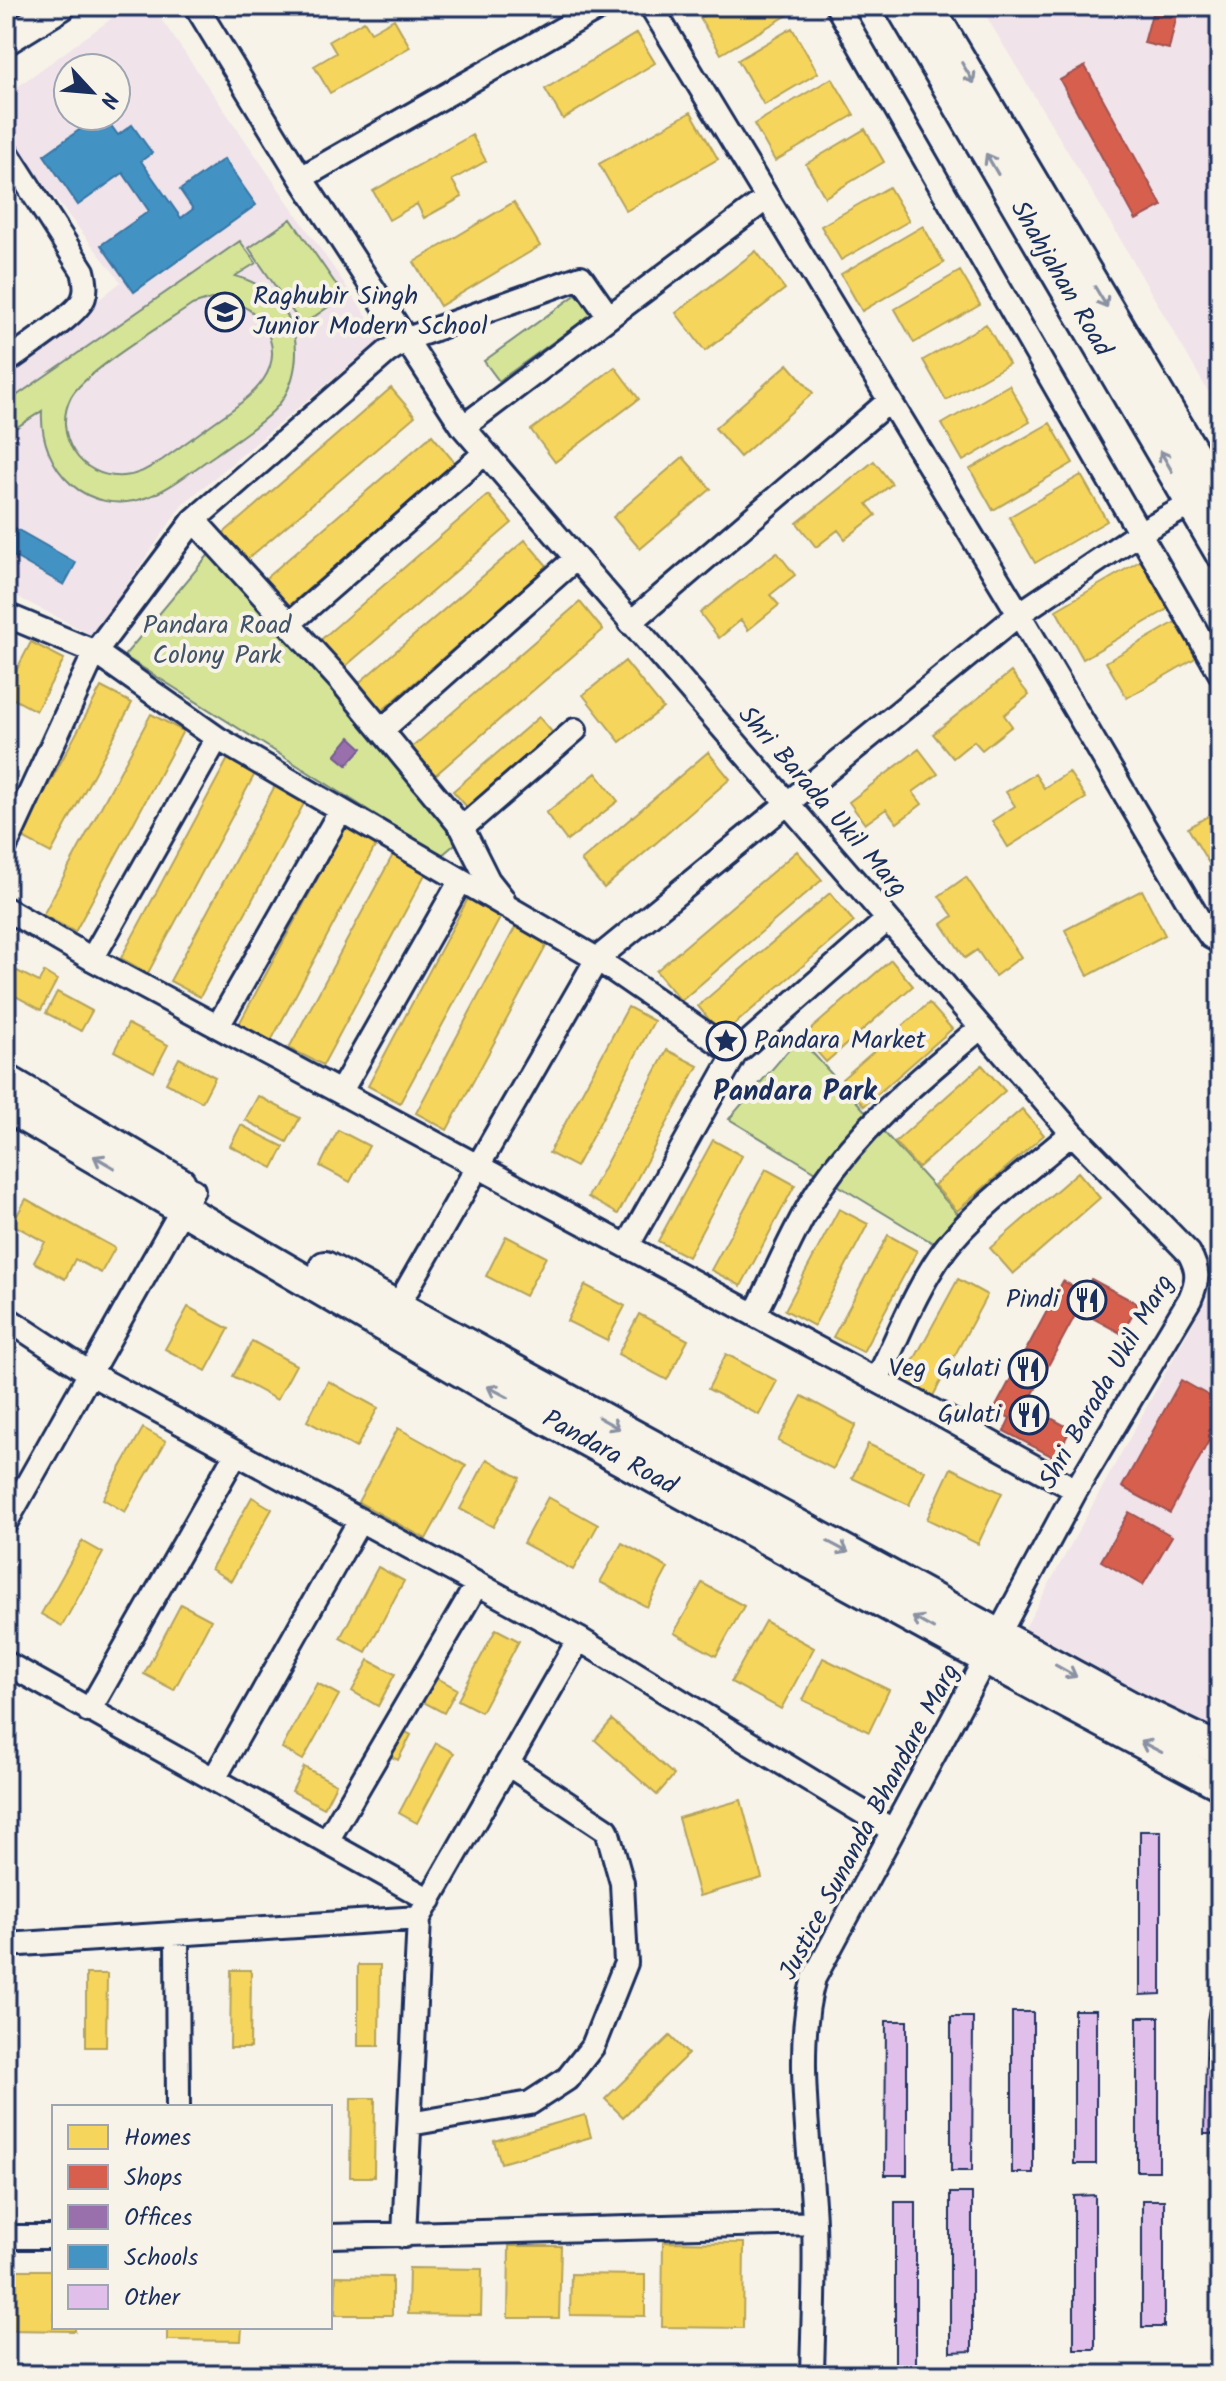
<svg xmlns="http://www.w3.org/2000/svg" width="1226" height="2381" font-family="Kalam,sans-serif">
	<rect width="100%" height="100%" fill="#f7f3e8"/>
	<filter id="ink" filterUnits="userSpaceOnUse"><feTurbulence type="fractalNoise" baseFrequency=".0125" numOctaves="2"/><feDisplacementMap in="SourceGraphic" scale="16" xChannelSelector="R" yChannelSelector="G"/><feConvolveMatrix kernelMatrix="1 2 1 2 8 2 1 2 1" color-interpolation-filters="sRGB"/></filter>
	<g filter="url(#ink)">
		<path fill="#f0e3e9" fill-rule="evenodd" d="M129 6H152L382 338 183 504 92 635 6 591V374L121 282 6 136V95ZM68 68H116V116H68Z
			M980 6H1220V412L1115 230Z
			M1220 1292V1736L1025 1628 1205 1301Z"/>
		<path fill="#d6e497" stroke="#788a7a" stroke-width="2" fill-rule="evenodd" d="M291 219 344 296 302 325 249 248Z
			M240 241 256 263 235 276C258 282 276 295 287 315 303 345 297 387 273 411 256 428 234 441 215 455 194 469 172 488 148 497 88 519 39 470 42 411L17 427 6 409V403ZM211 299C231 300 252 306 263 324 291 370 249 398 216 421 198 434 180 447 162 460 149 468 139 475 123 476 80 479 52 434 71 397 83 373 166 323 192 305Z
			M577 294 592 314 499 381 484 361Z
			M215 547 461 839 441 856 124 656Z
			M799 1038 958 1214 933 1243 729 1119Z"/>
		<path fill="#f6d55c" stroke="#b4a35d" stroke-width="2" d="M720 6H783L788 15 721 54 700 18Z
			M394 19 410 47 330 93 314 66 336 53 329 41 364 21 371 32Z
			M792 28 818 73 764 105 738 60Z
			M637 33 655 63 563 119 545 89Z
			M832 78 854 115 775 161 754 124Z
			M691 112 718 159 626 211 599 164Z
			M865 129 884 162 825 197 806 164Z
			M472 135 486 161 452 180 462 197 424 218 417 204 389 220 373 191Z
			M889 187 909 221 841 260 821 226Z
			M514 202 540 246 440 306 414 262Z
			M923 226 944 263 862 311 841 274Z
			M756 251 785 289 705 351 676 313Z
			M960 271 980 305 914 343 895 309Z
			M986 324 1009 364 946 400 923 360Z
			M788 364 813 393 740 457 715 428Z
			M615 367 639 399 555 462 531 430Z
			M1009 385 1030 422 963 461 942 424Z
			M391 388 415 416 243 563 220 536Z
			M1050 423 1073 463 993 510 970 469Z
			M432 435 455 463 284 610 260 583Z
			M683 457 711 489 640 549 613 517Z
			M874 461 892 484 867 504 876 515 845 539 838 530 816 547 797 523Z
			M1081 475 1107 521 1035 563 1009 517Z
			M488 495 512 523 341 670 317 643Z
			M525 540 548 567 377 715 354 687Z
			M777 552 795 575 770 595 779 605 748 630 741 620 719 638 700 613Z
			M1150 555 1178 603 1083 659 1056 610Z
			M580 602 603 630 433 777 409 750Z
			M1179 620 1199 656 1127 698 1106 662Z
			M31 642 64 659 36 711 6 695V690Z
			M625 661 663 708 620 742 583 695Z
			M1011 672 1029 695 1004 715 1012 726 982 750 974 741 953 758 933 734Z
			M101 687 132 703 51 853 21 837Z
			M151 714 183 731 75 932 43 915Z
			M539 717 559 740 473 814 453 791Z
			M919 749 938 774 913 792 922 804 897 823 886 809 865 824 849 802Z
			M708 752 730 779 604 888 581 861Z
			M230 755 257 770 148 973 121 958Z
			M1069 772 1086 798 1008 847 992 821 1015 806 1006 792 1035 774 1044 788Z
			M596 773 618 801 567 841 546 813Z
			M277 782 307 798 200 997 170 981Z
			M1220 809V855L1208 862 1188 828Z
			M347 824 378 841 271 1041 239 1024Z
			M396 849 429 867 323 1065 289 1048Z
			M797 851 822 880 681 1001 656 971Z
			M966 877 1021 957 995 976 977 950 965 958 942 924 953 916 939 896Z
			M1142 890 1165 935 1088 976 1065 930Z
			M472 891 505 909 400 1103 368 1086Z
			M830 893 854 922 722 1035 698 1006Z
			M518 922 550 939 447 1130 416 1113Z
			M891 960 913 986 826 1062 803 1036Z
			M7 966 39 982 44 972 57 980 41 1010 6 991Z
			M57 992 92 1011 81 1031 46 1013Z
			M929 1003 952 1029 864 1106 842 1079Z
			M628 1007 654 1021 576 1167 549 1153Z
			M128 1024 168 1045 154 1072 114 1051Z
			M667 1050 698 1066 618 1214 588 1197Z
			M179 1058 215 1077 202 1102 166 1083Z
			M982 1065 1005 1091 918 1168 895 1142Z
			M258 1096 300 1118 287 1142 245 1120Z
			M1022 1109 1044 1135 957 1211 934 1185Z
			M241 1125 284 1147 273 1168 230 1146Z
			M338 1130 369 1146 350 1182 320 1166Z
			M713 1140 742 1156 688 1257 658 1241Z
			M766 1169 795 1185 741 1286 711 1270Z
			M1078 1172 1100 1198 1013 1274 990 1248Z
			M26 1199 115 1248 101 1273 75 1259 65 1279 34 1262 45 1242 12 1224Z
			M839 1209 868 1224 814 1326 785 1310Z
			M888 1235 917 1251 863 1352 833 1337Z
			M506 1236 546 1257 525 1296 486 1276Z
			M958 1279 987 1295 933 1396 903 1380Z
			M585 1285 625 1306 607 1341 567 1321Z
			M188 1307 229 1329 206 1371 165 1349Z
			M639 1314 688 1340 667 1380 618 1354Z
			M252 1341 296 1365 277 1400 233 1376Z
			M726 1354 777 1381 759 1415 708 1389Z
			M328 1381 378 1408 356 1448 307 1421Z
			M802 1396 856 1425 833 1469 778 1441Z
			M143 1428 166 1441 125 1512 103 1499Z
			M398 1428 466 1466 426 1539 358 1502Z
			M868 1444 925 1471 909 1505 852 1478Z
			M487 1459 520 1478 493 1527 460 1509Z
			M951 1468 1002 1493 978 1544 927 1519Z
			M252 1497 272 1509 231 1581 211 1569Z
			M548 1497 598 1525 573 1570 523 1543Z
			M82 1541 103 1553 62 1626 41 1614Z
			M622 1543 668 1568 647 1607 600 1582Z
			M378 1567 404 1581 366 1652 340 1638Z
			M702 1583 744 1606 716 1656 674 1633Z
			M181 1604 211 1620 174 1690 144 1674Z
			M765 1621 814 1648 781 1709 731 1682Z
			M496 1629 519 1641 481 1712 458 1700Z
			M823 1658 889 1690 869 1732 803 1700Z
			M369 1660 395 1674 378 1706 352 1691Z
			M430 1674 457 1689 444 1713 416 1698Z
			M317 1683 339 1695 303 1760 282 1748Z
			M612 1720 674 1775 657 1795 595 1740Z
			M397 1727 411 1735 398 1760 383 1753Z
			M436 1743 454 1753 417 1823 399 1813Z
			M304 1767 336 1784 324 1808 292 1791Z
			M741 1800 762 1878 699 1896 678 1818Z
			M358 1965H380L379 2046H358Z
			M231 1970H251L250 2048H230Z
			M86 1974H107L106 2047H86Z
			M670 2036 688 2054 623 2117 605 2099Z
			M351 2098H375L374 2177H350Z
			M585 2115 591 2137 501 2163 494 2141Z
			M663 2242 744 2243 743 2328 662 2327Z
			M509 2246H561L559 2318H508Z
			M409 2268 482 2269 481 2315 408 2314Z
			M8 2270H54V2327H75V2331L7 2330Z
			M571 2274 645 2275V2316L570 2315Z
			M336 2276 392 2277V2315H335Z
			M167 2327H242L241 2341 167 2340Z"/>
		<path fill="#d6604d" stroke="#9e5152" stroke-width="2" d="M1154 6H1179L1169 49 1144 43Z
			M1085 66 1162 206 1136 220 1060 80Z
			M1091 1279 1138 1304 1122 1334 1078 1310 1027 1405 1071 1429 1055 1458 1004 1431 1010 1418 994 1410 1063 1281 1084 1292Z
			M1181 1380 1220 1402V1420L1170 1513 1122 1487Z
			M1129 1512 1172 1536 1143 1585 1101 1561Z"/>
		<path fill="#9970ab" stroke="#735c94" stroke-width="2" d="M350 737 362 748 347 765 335 755Z"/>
		<path fill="#4393c3" stroke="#3775a5" stroke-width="2" d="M99 116H104L118 135 132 125 152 153 141 161 181 218 193 209 180 190 224 159 256 205 134 292 101 245 149 211 123 173 78 205 44 155Z
			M6 523 76 563 64 585 6 552Z"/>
		<path fill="#e1bfeb" stroke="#1b2f5e" stroke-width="2" d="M1140 1831H1161V1994L1140 1995Z
			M1218 2008 1220 2134H1204L1207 2020 1209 2009Z
			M1074 2010H1096V2164H1074Z
			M1012 2012H1033V2173H1012Z
			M951 2017H973L972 2171H951Z
			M1137 2017H1159V2171H1137Z
			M886 2021H907V2175H885Z
			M950 2193H972V2351L950 2352Z
			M1095 2195V2349H1074V2196Z
			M1142 2200H1164V2327H1142Z
			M895 2202H916V2368H895Z"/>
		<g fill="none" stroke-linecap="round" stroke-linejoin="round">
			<g stroke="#1b2f5e" stroke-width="28">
				<path id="minor" d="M196 6 301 178 463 427 1072 1133 1189 1253C1199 1271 1198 1280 1190 1299L1076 1490 814 1978C793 2048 811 2148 814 2222 816 2273 813 2324 812 2375
					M651 6 1019 614 1201 923 1211 937 1220 942
					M837 6 1220 673
					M6 151 83 271C85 279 87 289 84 297 80 313 22 350 6 362
					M301 178 602 6
					M463 427 767 198
					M194 520 340 680 462 828 488 880 503 899
					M6 615 95 652 217 738 597 959 735 1054
					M290 623 485 453
					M630 623 889 401
					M382 730 575 559
					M462 828 575 730
					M6 845 95 652 194 520 387 352 407 339 581 277 609 317
					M6 909 92 959 932 1410 1076 1490
					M92 959 217 738
					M218 1026 341 810
					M341 1091 461 880
					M628 1245 735 1054 887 920
					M397 1307 597 959 1019 614 1139 533 1191 504
					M755 1314C776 1273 795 1226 820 1188 865 1122 920 1079 980 1028
					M6 1318 91 1374 579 1639 892 1830
					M877 1380C898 1337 916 1288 945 1249 975 1209 1033 1167 1072 1133
					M6 1522 193 1190
					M6 1663 430 1900
					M89 1711 236 1453
					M214 1779 360 1520
					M327 1841 477 1584
					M177 1934 178 2107
					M6 1945 419 1918
					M410 2124 530 2103 567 2079 593 2046 626 1963 622 1883 607 1830 509 1765
					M330 2236 814 2223
					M404 2236 419 1918 579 1639
					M6 2237H54"/>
			</g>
			<g stroke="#1b2f5e" stroke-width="34">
				<path id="tertiary" d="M6 40 61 6"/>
			</g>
			<g stroke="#1b2f5e" stroke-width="36">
				<g id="secondary">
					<path id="s1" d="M901 6 1220 552"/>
					<path d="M928 6 1220 498"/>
					<path d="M6 1080 180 1183"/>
					<path id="s2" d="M6 1106 483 1384 1071 1705 1220 1784"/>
					<path d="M325 1267 1131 1707 1220 1750"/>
				</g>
			</g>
			<use href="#minor" stroke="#f7f3e8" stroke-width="22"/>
			<use href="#tertiary" stroke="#f7f3e8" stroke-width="28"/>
			<use href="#secondary" stroke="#f7f3e8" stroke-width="30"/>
		</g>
		<defs><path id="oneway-shaft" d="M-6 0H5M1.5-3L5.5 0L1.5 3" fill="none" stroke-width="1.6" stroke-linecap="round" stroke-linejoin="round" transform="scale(2)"/></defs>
		<g stroke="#8991a3">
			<use href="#oneway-shaft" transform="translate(968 73) rotate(59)"/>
			<use href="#oneway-shaft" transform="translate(992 164) rotate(-120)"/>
			<use href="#oneway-shaft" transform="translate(1101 297) rotate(59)"/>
			<use href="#oneway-shaft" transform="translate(1166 461) rotate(-120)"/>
			<use href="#oneway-shaft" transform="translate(104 1162) rotate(-150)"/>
			<use href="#oneway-shaft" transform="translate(498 1392) rotate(-152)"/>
			<use href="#oneway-shaft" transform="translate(609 1423) rotate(29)"/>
			<use href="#oneway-shaft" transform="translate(838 1547) rotate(28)"/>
			<use href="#oneway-shaft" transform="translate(923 1623) rotate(-151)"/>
			<use href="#oneway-shaft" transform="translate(1066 1671) rotate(29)"/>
			<use href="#oneway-shaft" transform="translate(1151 1747) rotate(-153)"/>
		</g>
	</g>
	<defs>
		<g id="school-ring" transform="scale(2)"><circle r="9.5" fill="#f7f3e8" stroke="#1b2f5e" stroke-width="1.5"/><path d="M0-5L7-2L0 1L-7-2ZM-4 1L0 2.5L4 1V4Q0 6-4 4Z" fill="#1b2f5e"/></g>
		<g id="sight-ring" transform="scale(2)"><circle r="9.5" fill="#f7f3e8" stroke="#1b2f5e" stroke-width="1.5"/><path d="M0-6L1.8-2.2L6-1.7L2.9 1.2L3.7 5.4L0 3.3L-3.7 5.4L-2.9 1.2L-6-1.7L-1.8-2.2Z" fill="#1b2f5e"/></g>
		<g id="restaurant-ring" transform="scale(2)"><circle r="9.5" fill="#f7f3e8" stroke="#1b2f5e" stroke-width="1.5"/><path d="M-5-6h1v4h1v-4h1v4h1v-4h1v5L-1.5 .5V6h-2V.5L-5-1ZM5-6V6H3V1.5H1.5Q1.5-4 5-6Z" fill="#1b2f5e"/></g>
	</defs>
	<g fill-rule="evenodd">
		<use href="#school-ring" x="225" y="312"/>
		<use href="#sight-ring" x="726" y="1041"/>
		<use href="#restaurant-ring" x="1087" y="1300"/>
		<use href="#restaurant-ring" x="1028" y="1369"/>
		<use href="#restaurant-ring" x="1029" y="1415"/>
	</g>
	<g text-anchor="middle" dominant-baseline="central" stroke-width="8" stroke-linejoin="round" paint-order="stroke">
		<g font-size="26" fill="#1b2f5e" stroke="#f7f3e8">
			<text stroke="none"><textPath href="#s1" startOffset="316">Shahjahan Road</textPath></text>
			<text transform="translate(822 802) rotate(49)">Shri Barada Ukil Marg</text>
			<text transform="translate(1107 1382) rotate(-60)">Shri Barada Ukil Marg</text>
			<text stroke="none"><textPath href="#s2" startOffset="696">Pandara Road</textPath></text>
			<text transform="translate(870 1822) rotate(-62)">Justice Sunanda Bhandare Marg</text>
		</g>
		<g font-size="26" fill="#1b2f5e" stroke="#f7f3e8" text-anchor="end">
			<text x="253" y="297" text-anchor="start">Raghubir Singh<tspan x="253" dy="30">Junior Modern School</tspan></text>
			<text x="754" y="1041" text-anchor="start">Pandara Market</text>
			<text x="1059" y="1300">Pindi</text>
			<text x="1000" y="1369">Veg Gulati</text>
			<text x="1001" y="1415">Gulati</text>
		</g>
		<g font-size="26" fill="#405369" stroke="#f7f3e8">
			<text x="217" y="626">Pandara Road<tspan x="217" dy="30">Colony Park</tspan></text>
		</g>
		<g font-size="28" font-weight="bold" fill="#1b2f5e" stroke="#f7f3e8">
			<text x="795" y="1092">Pandara Park</text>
		</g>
	</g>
	<rect width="1226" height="2381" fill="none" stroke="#f7f3e8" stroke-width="32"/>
	<rect x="16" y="16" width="1194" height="2349" fill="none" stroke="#1b2f5e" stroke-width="3" filter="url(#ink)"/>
	<rect x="52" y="2105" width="280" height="224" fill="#f7f3e8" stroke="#9fa5b1" stroke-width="2"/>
	<rect x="68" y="2125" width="40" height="24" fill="#f6d55c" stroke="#9fa5b1" stroke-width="2"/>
	<text x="124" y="2145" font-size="24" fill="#1b2f5e">Homes</text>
	<rect x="68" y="2165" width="40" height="24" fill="#d6604d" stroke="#9fa5b1" stroke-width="2"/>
	<text x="124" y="2185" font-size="24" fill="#1b2f5e">Shops</text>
	<rect x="68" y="2205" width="40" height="24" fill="#9970ab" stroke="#9fa5b1" stroke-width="2"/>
	<text x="124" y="2225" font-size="24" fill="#1b2f5e">Offices</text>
	<rect x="68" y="2245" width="40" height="24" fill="#4393c3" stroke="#9fa5b1" stroke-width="2"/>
	<text x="124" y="2265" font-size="24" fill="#1b2f5e">Schools</text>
	<rect x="68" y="2285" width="40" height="24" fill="#e1bfeb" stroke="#9fa5b1" stroke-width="2"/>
	<text x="124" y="2305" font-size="24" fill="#1b2f5e">Other</text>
	<g transform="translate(92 92) rotate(116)"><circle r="38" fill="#f7f3e8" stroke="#9fa5b1" stroke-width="2"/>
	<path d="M0-6L14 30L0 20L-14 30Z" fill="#1b2f5e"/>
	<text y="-12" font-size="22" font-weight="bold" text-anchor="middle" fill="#1b2f5e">N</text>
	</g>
</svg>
